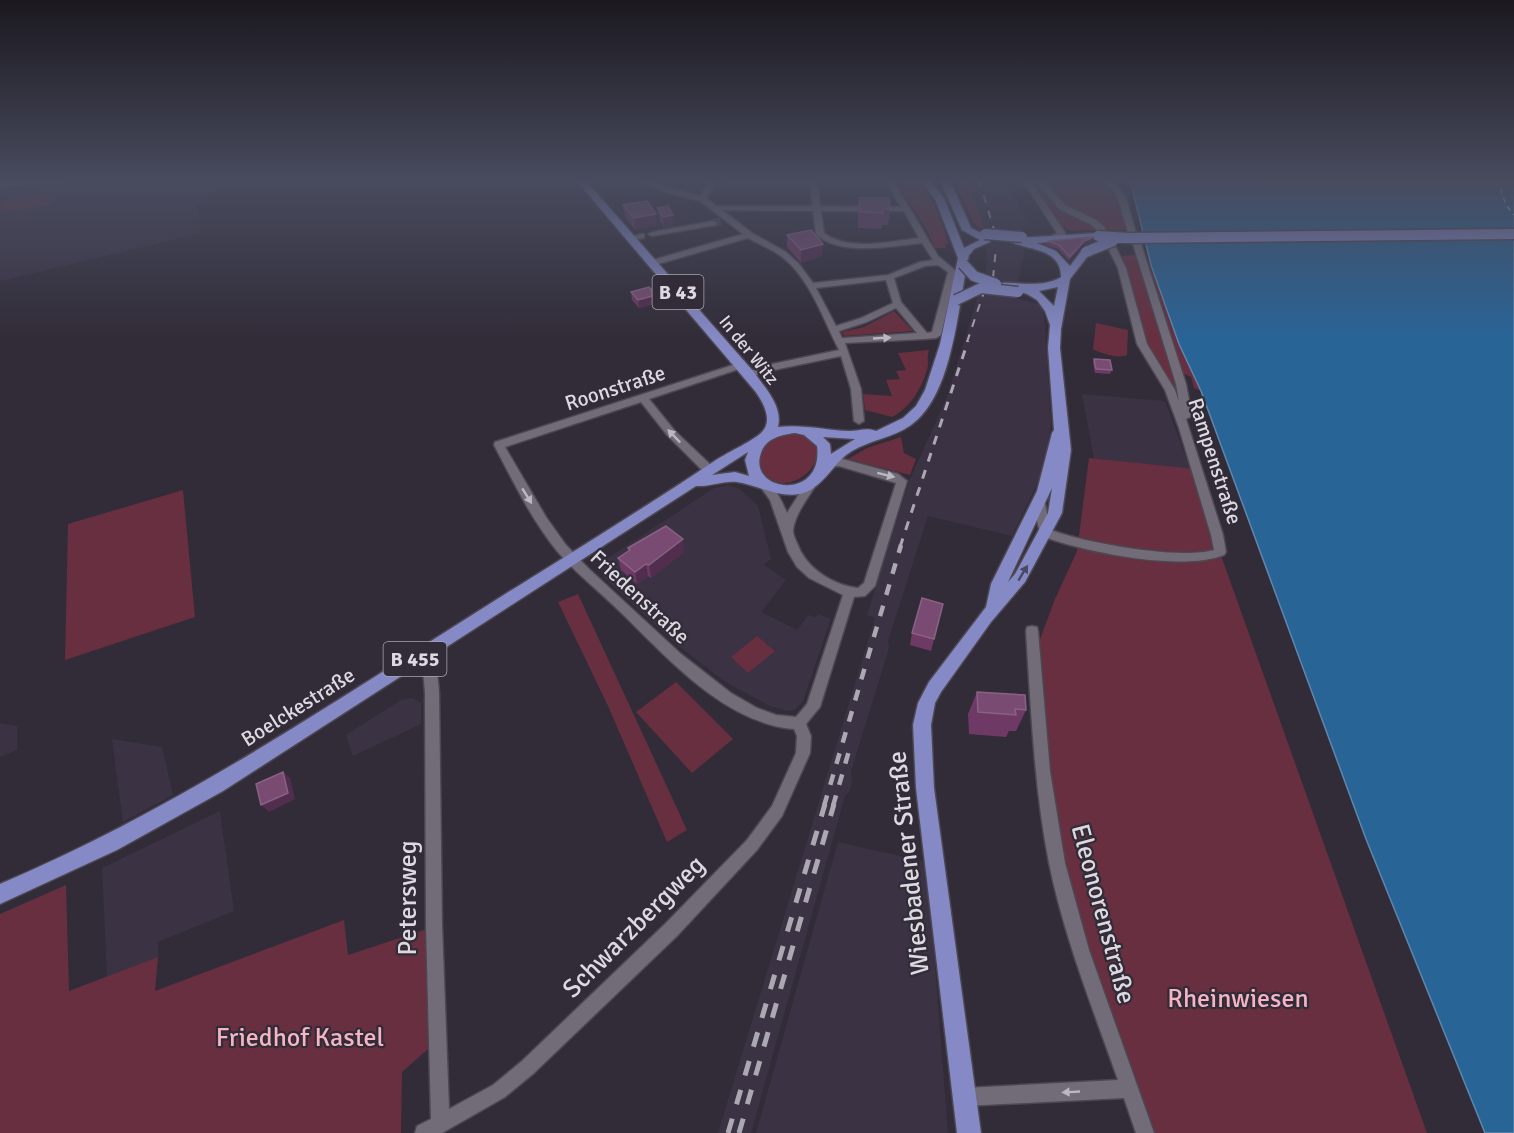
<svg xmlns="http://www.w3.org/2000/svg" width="1514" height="1133" font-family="Signika,sans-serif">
	<rect width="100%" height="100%" fill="#312c38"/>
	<path fill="#3b3244" d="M109 180H231L197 205 202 233 0 281V189Z
		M967 180H1005L1028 224 1022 227 1024 254 1014 298 1042 305 1045 325 1051 422 1044 469 1012 536 928 516 888 641 889 648 851 772 852 782 849 793 845 796 751 1133H718L875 618 867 615 910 479 947 397 987 266 985 232Z
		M1082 394 1165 401 1190 469 1094 459Z
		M729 485 740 489 758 506 771 559 764 565 786 580 761 612 797 630 808 615 816 617 818 614 831 619 803 701 794 710 787 711 770 706 724 681 676 644 604 578 601 572 605 560 714 488Z
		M412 698 421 703V724L353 756 346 735 401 700Z
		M0 723 17 726V750L0 757Z
		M112 739 162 747 173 795 123 822Z
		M220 811 234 911 158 942V957L107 977 102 868Z
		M838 842 927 862 948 1133H756Z"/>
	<path fill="#672f3f" d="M903 180H918C933 199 942 220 948 243L945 244 946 248H935L927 230 896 182Z
		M953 180H967L984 228H979L973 221Z
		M1029 180H1036L1062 211 1092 225 1096 230 1072 231 1063 227Z
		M1109 186 1119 199 1126 230H1105L1099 222 1064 205 1051 189H1060L1059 187Z
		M50 193 47 199H55L46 206 1 212V201L26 195Z
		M1145 254 1166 304 1179 344 1201 391 1194 388 1191 377 1183 373 1180 400 1177 399 1150 355 1122 256Z
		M894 311 913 331 844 336 842 332 864 327Z
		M1096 323 1128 330 1127 355C1118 359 1102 354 1093 349Z
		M929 350C927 356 928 360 928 365 924 386 910 408 892 417L865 410 863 394 892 396 886 380 900 379 896 371 906 370 898 353Z
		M782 433C788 433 796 431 801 433 839 443 805 496 770 480 759 474 752 453 762 444 768 439 776 436 782 433Z
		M901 437 904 453 916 459 910 475 848 459 867 448Z
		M1089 458 1196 469 1218 547 1427 1133H1145L1057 863 1033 658 1055 599 1077 551Z
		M183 490 195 617 65 660 68 524Z
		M578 594 687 830 667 842 608 706 558 602Z
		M757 636 775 651 748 673 731 657Z
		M676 682 733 739 692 773 636 712Z
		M66 885 69 991 158 957 155 991 344 920 348 955 427 929 428 1049 402 1072 401 1133H0V914Z"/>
	<path fill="#296497" stroke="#5f87ad" stroke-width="1.5" d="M1130 180H1514V1133H1485L1366 839 1201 391 1179 344 1151 265Z"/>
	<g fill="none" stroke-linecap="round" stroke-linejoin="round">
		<path stroke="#b8d6f4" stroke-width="1.5" stroke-dasharray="5 4.5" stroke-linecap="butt" d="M1497 180 1506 205 1514 215"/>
		<path stroke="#4b4651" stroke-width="8" stroke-dasharray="8 4.5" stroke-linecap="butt" d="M713 223 723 221"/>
		<g stroke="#4c4751" stroke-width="3">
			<path id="minor" d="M33 180H66L62 182 0 187V183Z
				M638 180H649L670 188 701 196 709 180H717L707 198 716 206H813L810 184 727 182 723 180H817L820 206 901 207 885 180H893L938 256 956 271 941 335 936 338 925 339 845 343 861 389 864 421 859 424 854 421 851 389 841 356 774 370 749 377 746 376V372L772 364 839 350C823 319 810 278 781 256 771 249 759 244 748 238L655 265H649V261L743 234 700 201 664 192ZM722 210 813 211 816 234C839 257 892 246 922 243L933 260 920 262 888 275 813 283 799 264 786 252 752 233ZM821 211H904L919 238C891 241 848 252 824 233ZM938 265 948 272 932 332 927 333 901 302 894 278 925 266ZM886 280 893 303 861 318 836 326 816 288ZM896 308 917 333 842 338 839 331 867 322Z
				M1022 180H1030L1066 234C1062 238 1055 242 1049 241V237L1057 233Z
				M1035 180H1043L1065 205 1096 220 1105 228V232H1099L1090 224 1059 209Z
				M1105 180H1113L1126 198 1136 233 1135 235 1128 233 1118 198Z
				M713 221 717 223 716 225 652 236 648 234 652 232Z
				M641 234H644V238L630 240 626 238Z
				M1134 242 1141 244 1186 384 1192 416 1186 419 1223 535 1226 552 1224 555C1182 572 1084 552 1042 536L1040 533 1033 504 1039 500 1045 504 1051 530C1086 543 1179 560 1214 550L1211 535 1179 428 1165 390 1137 344 1118 268 1108 248 1115 246 1126 268 1147 344 1175 390 1179 402 1176 384 1133 244Z
				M742 362 745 363V367L649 399 675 431 714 468 715 471 714 474H706L667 435 641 402 505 447 546 517 566 545 588 568 681 654 731 693 757 708 776 715 796 717 807 704 843 595 809 578 797 567 788 552 770 500 759 485 765 481C776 487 782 502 787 513L810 477H818L819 480C810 496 796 511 793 530 793 534 795 539 797 543 806 568 832 585 858 588L864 583 896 483 839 466 830 467 825 463 826 460 839 458 898 474 907 481 875 586 865 596 854 597 820 707 806 724 811 736 810 753 782 816 757 850 677 936 534 1073 505 1097 442 1133H415L417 1126 431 1119 426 925 425 692 423 670 414 656 416 652C436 646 438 679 439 692L442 925 449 1109 493 1085 522 1061 665 924 747 840 772 806 796 753 797 736 794 729C721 723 663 652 613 605 594 587 574 571 557 551 531 519 513 481 494 445L495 442Z
				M1032 626 1037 627 1038 631 1050 771 1065 863 1089 950 1154 1133H1136L1124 1098 964 1106 957 1104 955 1097 957 1090 964 1088 1118 1080C1093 1009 1064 937 1049 863 1034 787 1031 708 1026 631L1027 627Z"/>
		</g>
		<g stroke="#4c4751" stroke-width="3">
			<path id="major" d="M576 180H585L753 371C765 388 783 406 778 427 802 424 825 430 849 431 858 431 868 427 876 431L903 418 916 406 925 390 940 344 958 258 935 199 921 180H930L944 198 964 248 980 240 962 230 940 180H950L971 228 989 237 990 242 974 249 969 255C958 303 954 395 911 425 893 438 870 440 852 451 836 460 828 479 812 489 788 504 762 486 737 482 724 480 710 487 696 486L223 791 117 850 0 904V884C189 804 357 686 531 578 592 540 653 502 713 462 726 453 751 442 761 433 774 421 763 402 755 391ZM795 433 804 435 817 446C824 502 747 492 761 453 766 438 781 435 795 433ZM823 437 855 439 831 454 830 444ZM748 452 745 460 749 476 735 472 712 475Z
				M1098 233 1102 234V238L1037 243 1056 251 1070 266 1082 250 1091 252 1070 279 1061 329 1060 348 1071 450 1062 513 1025 582 991 622 941 692 935 703 931 725 934 788 981 1133H957L916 788 913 725 918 703 929 682 986 607 991 584 1037 491 1052 433 1054 430 1048 348 1050 325 1045 311 1037 300 1027 294 997 285C1006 278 1038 291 1061 277 1061 246 1024 251 1010 241L1015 238ZM1058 287 1054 306 1039 291ZM1052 488 1048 513 1015 574 1008 582Z"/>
		</g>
		<use href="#minor" fill="#726c79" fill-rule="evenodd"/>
		<use href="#major" fill="#858ac6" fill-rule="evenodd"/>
		<path stroke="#aca8b1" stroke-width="2" stroke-dasharray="8 8" stroke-linecap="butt" d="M979 180 995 233
			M993 278 996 248
			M967 342 984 292"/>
		<path stroke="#aca8b1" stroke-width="3" stroke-dasharray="9 9" stroke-linecap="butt" d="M900 547 968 341"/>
		<path stroke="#aca8b1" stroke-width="4.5" stroke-dasharray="11 11" stroke-linecap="butt" d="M824 806 901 545
			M833 806 851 744"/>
		<path stroke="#aca8b1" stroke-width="5" stroke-dasharray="15 15" stroke-linecap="butt" d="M728 1133 825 804
			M739 1133 834 804"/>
		<g stroke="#4c4751" stroke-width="13" stroke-linecap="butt">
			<path id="major-bridge" d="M985 234 1022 237
				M1098 236 1128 238 1514 234
				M1086 252 1113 241
				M963 264 974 276 996 284
				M956 300 981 288 1018 292"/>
		</g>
		<use href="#major-bridge" stroke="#858ac6" stroke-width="10"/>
	</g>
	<path fill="#6e3a65" d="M859 198 890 209 888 225H882L881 229 858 228V214Z
		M623 205 657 226 635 230 625 217Z
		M658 208 674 226 664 228 659 219Z
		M787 235 822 256 801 263 787 247Z
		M1094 237 1093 241 1083 245 1069 261 1058 249 1046 245 1048 241Z
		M631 292 657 303 639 308 632 300Z
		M1094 359 1112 370 1110 374 1095 373 1093 363Z
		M628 548 684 552 651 578 648 576 637 584 621 570 618 558 629 551Z
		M943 604 931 651 910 645 912 633Z
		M977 692 1026 710 1016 731H1009L1006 737 969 734 968 714Z"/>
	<path fill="#512d4e" d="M656 214 657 226 635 230 634 218Z
		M673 215 674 226 664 228 663 217Z
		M1094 237 1093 241 1083 245 1069 261 1070 257 1084 241Z
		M823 244 822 256 801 263V250Z
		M656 295 657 303 639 308 638 300Z
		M683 539 684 552 651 578 649 565Z
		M646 564 648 576 637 584 635 572Z
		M283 772 290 778 295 799 269 812 261 805Z"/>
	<path fill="#7a4b72" stroke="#896184" stroke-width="1.5" d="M859 198H889L890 209H883V213L860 212Z
		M647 201 656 214 634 218 623 205Z
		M668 206 673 215 663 217 658 208Z
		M811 230 823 244 801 250 787 235Z
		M1094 237 1084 241 1070 257 1059 245 1048 241Z
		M649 287 656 295 638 300 631 292Z
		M1094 359 1110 360 1112 370 1096 369Z
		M666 526 683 539 649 565 646 564 635 572 618 558 630 550 628 548Z
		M922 598 943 604 934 639 912 633Z
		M977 692 1025 695 1026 710 1015 709 1016 715 978 712Z
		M283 772 288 793 261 805 256 784Z"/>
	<defs><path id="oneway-solid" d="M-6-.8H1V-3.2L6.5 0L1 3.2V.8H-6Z" transform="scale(1.5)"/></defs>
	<g fill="#bcb8c1">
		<use href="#oneway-solid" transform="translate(882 338) rotate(-3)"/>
		<use href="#oneway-solid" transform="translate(674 436) rotate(-134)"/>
		<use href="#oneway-solid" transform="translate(886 475) rotate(14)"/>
		<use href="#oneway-solid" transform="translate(527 496) rotate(58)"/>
		<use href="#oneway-solid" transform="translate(1071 1092) rotate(177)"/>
	</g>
	<use fill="#4a4863" href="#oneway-solid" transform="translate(1023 573) rotate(-59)"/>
	<linearGradient id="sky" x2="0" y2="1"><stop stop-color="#1b181f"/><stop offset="0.53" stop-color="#484b5e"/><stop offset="1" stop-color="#484b5e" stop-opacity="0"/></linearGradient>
	<rect width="1514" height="339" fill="url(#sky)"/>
	<g text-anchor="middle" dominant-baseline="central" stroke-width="4.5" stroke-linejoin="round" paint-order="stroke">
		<g font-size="18" fill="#dcd9e0" stroke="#312c38">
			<text transform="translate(749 350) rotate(51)">In der Witz</text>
		</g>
		<g fill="#312c38" stroke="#a9a5ae" stroke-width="1.5">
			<rect x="652.5" y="275" width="51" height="34" rx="4.5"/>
			<rect x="383.5" y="642" width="63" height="34" rx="4.5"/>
		</g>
		<g font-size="20" font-weight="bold" fill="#dcd9e0">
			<text x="678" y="292">B 43</text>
			<text x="415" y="659">B 455</text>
		</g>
		<g font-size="21" fill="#dcd9e0" stroke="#312c38">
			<text transform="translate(615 388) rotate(-18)">Roonstraße</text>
			<text transform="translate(1215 461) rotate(72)">Rampenstraße</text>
			<text transform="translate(640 597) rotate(43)">Friedenstraße</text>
			<text transform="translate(298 707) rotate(-32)">Boelckestraße</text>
		</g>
		<g font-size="26" fill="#dcd9e0" stroke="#312c38">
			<text transform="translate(909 863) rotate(-96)">Wiesbadener Straße</text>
			<text transform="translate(408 898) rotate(-90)">Petersweg</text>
			<text transform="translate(1103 914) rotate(75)">Eleonorenstraße</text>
			<text transform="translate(634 927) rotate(-45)">Schwarzbergweg</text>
		</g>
		<g font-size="26" fill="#f6b4c3" stroke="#312c38">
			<text x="1238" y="999">Rheinwiesen</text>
			<text x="300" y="1038">Friedhof Kastel</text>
		</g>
	</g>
</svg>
